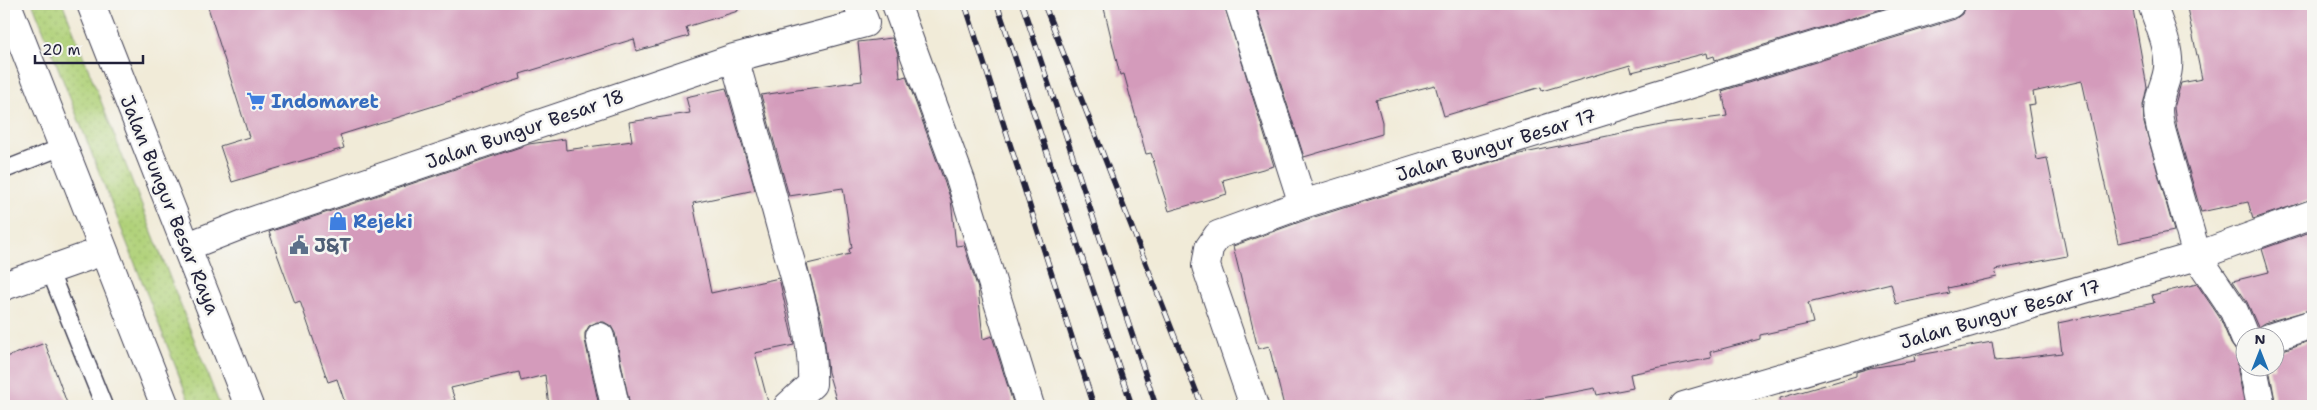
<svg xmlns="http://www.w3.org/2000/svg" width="2317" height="410" font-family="'Shantell Sans',sans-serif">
	<defs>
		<pattern id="grass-dots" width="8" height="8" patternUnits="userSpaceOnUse" patternTransform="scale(1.25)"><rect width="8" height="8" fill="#b1d27a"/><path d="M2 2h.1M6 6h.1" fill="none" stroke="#98b46a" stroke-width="1.8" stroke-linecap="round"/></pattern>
	</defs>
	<rect width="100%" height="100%" fill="#f6f6f2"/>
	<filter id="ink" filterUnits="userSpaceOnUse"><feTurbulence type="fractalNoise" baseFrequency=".02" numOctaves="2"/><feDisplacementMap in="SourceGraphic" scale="10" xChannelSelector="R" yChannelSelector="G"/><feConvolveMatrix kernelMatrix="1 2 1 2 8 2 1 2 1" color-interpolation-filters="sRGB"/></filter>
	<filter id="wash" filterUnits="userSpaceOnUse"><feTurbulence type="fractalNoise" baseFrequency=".0096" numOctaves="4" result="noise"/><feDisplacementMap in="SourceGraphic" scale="20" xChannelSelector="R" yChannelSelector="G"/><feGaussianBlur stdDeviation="1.12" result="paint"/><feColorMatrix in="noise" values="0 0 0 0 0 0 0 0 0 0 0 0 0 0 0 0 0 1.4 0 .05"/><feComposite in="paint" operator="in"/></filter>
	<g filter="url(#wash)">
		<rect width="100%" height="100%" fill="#f1ebd8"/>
		<path fill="url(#grass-dots)" stroke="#6a7a5a" d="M33 4H63L220 406H191Z"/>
		<g id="blocks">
			<path fill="#d49bbb" d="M207 4H737L738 11 686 27 689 36 637 51 634 39 520 74 521 79 340 135 344 148 232 182 220 146 249 137Z
				M1103 4H1224L1274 166 1223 180 1227 194 1169 211 1151 153 1146 154 1124 74 1120 75Z
				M1255 4H1898L1715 60 1714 56 1708 58 1707 53 1632 72 1630 65 1542 91 1541 87 1444 116 1435 85 1376 100 1382 122V134L1304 157Z
				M1965 4H2132L2147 87 2143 105 2144 123 2174 231 2118 243 2082 81 2033 92 2035 104 2028 105 2037 160 2047 158 2067 256 1995 270 1997 277 1948 288 1950 293 1896 304 1891 283 1808 303 1813 323 1760 335V339L1710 352 1711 358 1630 374 1633 388 1597 395 1595 388 1500 406H1284L1269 346 1258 349 1233 246 1308 219 1510 156 1666 124 1727 116 1722 91 1955 19 1962 14Z
				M2207 4H2313V199L2253 219 2248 202 2201 212 2177 129 2174 108 2181 83 2202 79 2187 8Z
				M892 38 898 54 900 78 906 76 946 186 951 200 956 246 964 245 978 289 983 339 992 336 1014 406H838L828 372 823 325 807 264 850 254 849 249 852 248 843 188 789 196 761 95 862 81 858 42Z
				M726 88 755 190 693 203 711 293 779 278 794 345 755 353 769 406H630L615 333 611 326 604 322H597L589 326 585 333V340L599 406H549L545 375 521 381 519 372 451 388 455 400 435 406H346L337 379 328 382 300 301 295 303 269 232 529 144 565 139 566 150 632 141 629 122 690 113 686 97Z
				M2313 231V309L2264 323 2258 327 2247 302 2233 281 2269 272 2262 249Z
				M2197 284 2220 318 2231 344 2236 351 2244 353 2238 363V371L2245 406H1781L1780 398 1856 376V372L1870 368 1915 361 1914 356 1992 342 1995 361 2062 353 2058 323 2154 303 2152 295Z
				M2313 340V406H2276L2269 368H2274V353Z
				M45 343 68 406H4V358Z"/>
		</g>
	</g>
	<g filter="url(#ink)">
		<use href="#blocks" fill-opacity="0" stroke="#414053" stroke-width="1"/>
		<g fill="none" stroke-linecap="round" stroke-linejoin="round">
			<g stroke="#414053" stroke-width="19">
				<path id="service" d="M4 170 62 147
					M49 269 104 406"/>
			</g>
			<g stroke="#414053" stroke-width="30">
				<path id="minor" d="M896 4 961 181 1030 406
					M1239 4 1303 204
					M2152 4C2158 23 2170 47 2168 68 2167 79 2162 88 2160 98 2156 110 2159 121 2162 133L2197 256 2234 311 2245 338
					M734 58C751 117 767 176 783 235 796 281 814 336 812 384L788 406
					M188 246 244 224 734 58 865 23 858 4
					M4 286 103 251
					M600 337 615 406
					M2269 338 2313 324
					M2253 368 2261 406
					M1254 406 1206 266 1209 248 1218 235 1303 204 1950 4
					M1684 406 2197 256 2313 214"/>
			</g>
			<g stroke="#414053" stroke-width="30">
				<path id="secondary" d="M7 4 165 406
					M91 4 249 406"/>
			</g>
			<use href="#service" stroke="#fff" stroke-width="16"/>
			<use href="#minor" stroke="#fff" stroke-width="28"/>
			<use href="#secondary" stroke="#fff" stroke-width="28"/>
			<g stroke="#22223b" stroke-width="5.5">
				<path id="rail" d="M965 4 1094 406
					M997 4 1132 406
					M1022 4 1156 406
					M1044 4 1202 406"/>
			</g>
			<use href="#rail" stroke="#f6f6f2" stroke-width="4" stroke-dasharray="11" stroke-linecap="butt"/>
		</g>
	</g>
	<defs>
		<g id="supermarket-bare" transform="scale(1.5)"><path d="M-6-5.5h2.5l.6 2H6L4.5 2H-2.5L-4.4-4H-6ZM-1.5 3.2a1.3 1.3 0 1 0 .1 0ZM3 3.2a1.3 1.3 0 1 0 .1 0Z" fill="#3f7fe0" stroke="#f6f6f2" stroke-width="2.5" paint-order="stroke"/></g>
		<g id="shop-bare" transform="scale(1.5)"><path d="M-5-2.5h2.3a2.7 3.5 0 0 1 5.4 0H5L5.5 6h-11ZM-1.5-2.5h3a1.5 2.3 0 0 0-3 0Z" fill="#3f7fe0" stroke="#f6f6f2" stroke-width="2.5" paint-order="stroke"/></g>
		<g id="civic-bare" transform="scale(1.5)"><path d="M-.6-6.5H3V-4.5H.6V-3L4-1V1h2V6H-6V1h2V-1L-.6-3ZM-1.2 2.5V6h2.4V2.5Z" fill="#5c6f8a" stroke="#f6f6f2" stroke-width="2.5" paint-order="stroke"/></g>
	</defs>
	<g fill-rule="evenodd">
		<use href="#supermarket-bare" x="256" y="101"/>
		<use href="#shop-bare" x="338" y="221"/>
		<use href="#civic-bare" x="299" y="245"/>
	</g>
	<g text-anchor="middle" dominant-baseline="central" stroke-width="5" stroke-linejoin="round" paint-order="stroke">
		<g font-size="19" font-weight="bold" fill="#366cbe" stroke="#f6f6f2" text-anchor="start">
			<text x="271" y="101">Indomaret</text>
			<text x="353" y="221">Rejeki</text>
		</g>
		<g font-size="19" fill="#22223b" stroke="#f6f6f2">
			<text transform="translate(525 129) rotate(-19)">Jalan Bungur Besar 18</text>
			<text transform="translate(1496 145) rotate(-17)">Jalan Bungur Besar 17</text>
			<text transform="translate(170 205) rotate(68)">Jalan Bungur Besar Raya</text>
			<text transform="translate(2000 314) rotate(-16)">Jalan Bungur Besar 17</text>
		</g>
		<g font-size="19" font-weight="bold" fill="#4e5e75" stroke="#f6f6f2" text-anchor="start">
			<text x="314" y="245">J&amp;T</text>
		</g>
	</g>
	<rect width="2317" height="410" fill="none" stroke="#f6f6f2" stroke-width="20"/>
	<g transform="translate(2260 352)"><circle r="24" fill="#f6f6f2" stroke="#a1a1a9"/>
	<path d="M0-4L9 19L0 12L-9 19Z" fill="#1f6fb2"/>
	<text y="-8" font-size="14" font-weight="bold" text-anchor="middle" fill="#22223b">N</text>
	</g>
	<path d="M35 55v8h108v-8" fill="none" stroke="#22223b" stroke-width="2.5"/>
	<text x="42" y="55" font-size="15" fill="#22223b" stroke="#f6f6f2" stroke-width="4" paint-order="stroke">20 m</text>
</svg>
